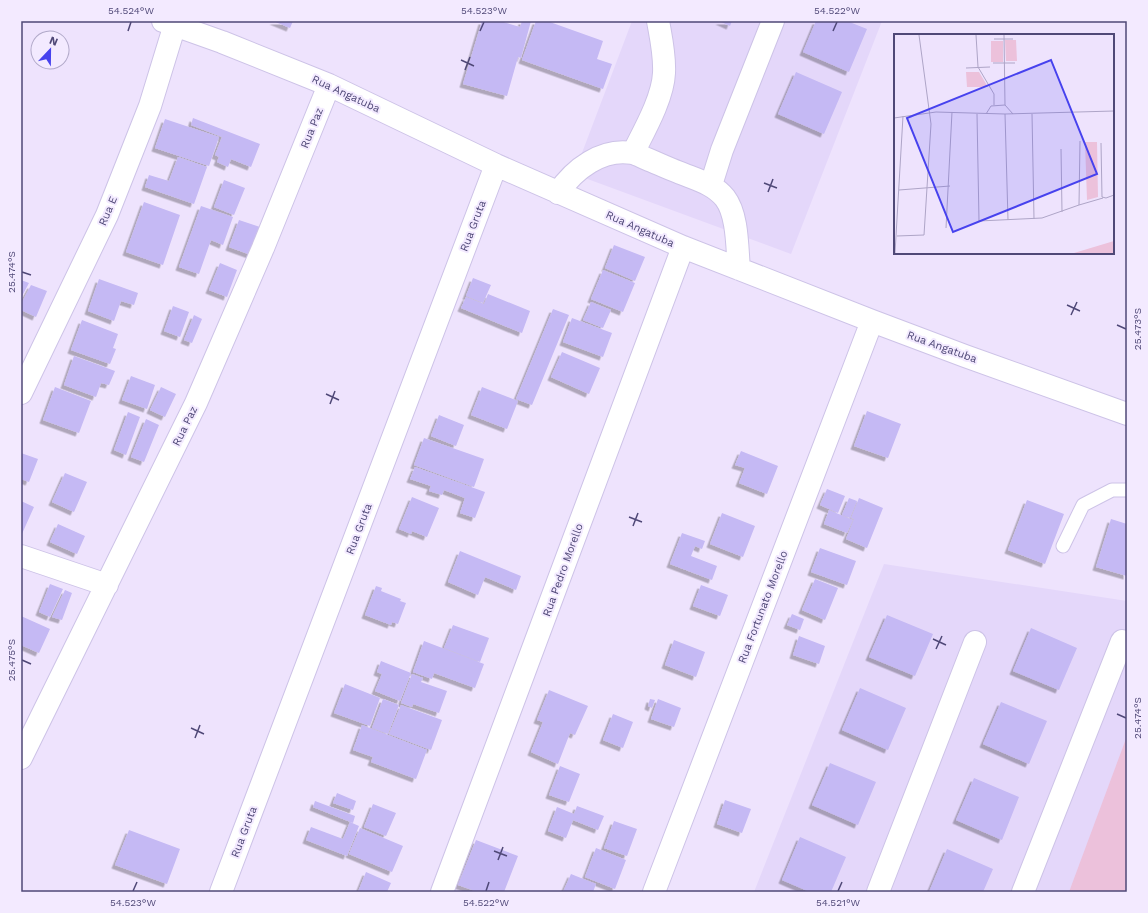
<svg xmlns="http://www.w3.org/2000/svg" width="1148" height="913" font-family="'Work Sans',sans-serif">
	<defs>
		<filter id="shadow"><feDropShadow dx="-3.5" dy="3.5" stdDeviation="0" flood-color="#0004"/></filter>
	</defs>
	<rect width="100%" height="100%" fill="#eee3fd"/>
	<path fill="#e4d7fa" d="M632 21H882L791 254 574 174Z
		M884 564 1127 601V892H754Z"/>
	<path fill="#ecc1db" d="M1127 736V892H1069Z"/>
	<path fill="#c5b9f4" filter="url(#shadow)" d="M273 21H293L290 28Z
		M482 21H500L520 27 522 21H531L521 58 518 57 507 96 463 84Z
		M536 21H547L603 41 597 59 612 64 603 89 522 60Z
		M719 21H732L730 26Z
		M816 21H847L867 29 849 72 803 52Z
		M796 72 842 92 824 134 778 114Z
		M193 118 260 144 251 167 231 159 228 167 217 162 219 157 215 155 222 137 191 125Z
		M165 119 219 137 209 166 155 148Z
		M178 157 207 167 194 204 145 187 149 175 169 181Z
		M224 180 245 188 234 215 214 207Z
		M144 202 180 215 163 265 126 252Z
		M201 206 233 217 223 245 211 240 199 274 179 267Z
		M239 220 260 227 251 255 229 247Z
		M614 245 645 257 635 281 605 268Z
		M220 263 237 270 227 297 209 290Z
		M603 270 635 283 623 312 591 299Z
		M473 278 491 285 483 303 466 296Z
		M99 279 138 293 134 305 121 301 114 321 88 311Z
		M21 280 29 283 21 298Z
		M31 285 47 291 36 317 21 310V304Z
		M488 294 530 311 522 333 461 308 466 297 484 304Z
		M591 302 611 310 603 328 583 320Z
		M173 306 189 312 180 337 164 331Z
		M553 309 569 315 532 405 516 399Z
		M194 315 202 319 192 343 184 340Z
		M572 318 612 333 603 357 563 342Z
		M82 320 118 334 113 348 116 349 110 364 71 350Z
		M562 352 600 368 589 394 551 377Z
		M74 356 115 371 109 385 101 383 96 397 64 385Z
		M131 376 155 385 147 409 122 400Z
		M55 387 91 401 79 433 43 420Z
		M161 387 176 394 165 417 150 410Z
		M482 387 518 401 507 429 471 415Z
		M867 411 901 424 888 458 854 446Z
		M128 412 140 417 126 455 114 450Z
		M439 415 464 425 456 446 431 436Z
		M146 419 159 425 144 462 131 457Z
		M424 438 484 459 474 487 414 465Z
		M741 451 778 466 767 494 739 483 745 468 735 465Z
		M21 453 38 459 29 482 21 479Z
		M415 467 485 492 475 518 460 513 465 498 444 490 442 495 429 491 431 486 410 479Z
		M65 473 87 482 74 512 52 502Z
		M827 489 845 496 838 513 820 505Z
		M412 497 439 508 427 537 412 531 411 534 399 529Z
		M849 498 857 501 850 518 842 515Z
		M859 498 883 508 867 548 846 539 854 519 851 518Z
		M1027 500 1064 514 1045 564 1008 550Z
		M21 501 34 507 21 536Z
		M829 510 853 520 847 533 824 524Z
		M722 513 755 526 743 557 710 544Z
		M1111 519 1127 524V576L1096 567Z
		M58 524 85 536 77 554 50 542Z
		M682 533 705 541 702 549 695 546 691 556 717 566 712 580 670 564Z
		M820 548 856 561 847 585 811 572Z
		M460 551 521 576 516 590 485 577 478 595 448 582Z
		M815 579 838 588 825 620 802 610Z
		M50 584 63 589 50 617 39 612Z
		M701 585 728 595 720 616 693 606Z
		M376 586 382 588 381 591 401 599 400 601 406 603 398 624 392 622 391 625 365 615Z
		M65 590 72 593 62 620 52 617Z
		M792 614 804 619 800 630 787 625Z
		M887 615 933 634 915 676 869 657Z
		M21 616 50 629 39 653 21 645Z
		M453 625 489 638 480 662 444 648Z
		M1031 628 1077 648 1059 690 1013 671Z
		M799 636 825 646 819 664 793 655Z
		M674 640 705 652 696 677 665 665Z
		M424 641 484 664 475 688 434 673 432 679 413 672Z
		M381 661 411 673 400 701 375 691 382 674 377 672Z
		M412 674 423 678 421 682 447 691 439 713 413 704 412 707 401 703Z
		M345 684 380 698 370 726 334 713Z
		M860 688 906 708 888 750 842 730Z
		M549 690 588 706 575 735 570 733 558 764 531 752 543 722 537 720Z
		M383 699 399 705 388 734 372 728Z
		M650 699 655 700 652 708 648 706Z
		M658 699 681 708 674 727 651 719Z
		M1001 702 1047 721 1029 764 983 744Z
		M401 705 442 720 431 750 389 734Z
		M613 714 633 722 623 748 603 740Z
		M362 725 427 750 416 779 371 762 373 757 353 750Z
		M830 763 876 782 858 825 812 805Z
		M560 766 580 774 569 802 549 795Z
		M974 778 1019 797 1002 840 956 820Z
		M337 793 356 801 353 810 333 803Z
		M725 800 751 809 742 833 717 824Z
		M315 801 355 816 353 823 313 807Z
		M373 804 396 813 386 836 364 827Z
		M577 806 604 816 598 830 573 820 566 838 548 831 557 807 574 814Z
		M614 821 637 829 627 856 604 848Z
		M350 822 359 826 347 856 306 840 311 827 343 839Z
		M360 828 403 846 392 872 349 854Z
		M129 830 180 849 167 884 115 865Z
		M800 837 846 857 831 892H810L782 880Z
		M476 840 518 856 504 892H478L458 885Z
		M596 848 626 860 615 889 585 877Z
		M947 849 993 869 983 892H929Z
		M366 872 391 883 387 892H358Z
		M571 874 596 884 593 892H563Z"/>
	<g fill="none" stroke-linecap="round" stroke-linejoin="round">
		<g stroke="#cdc3e7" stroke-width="15">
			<path id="lane" d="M1063 546 1083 505 1112 490H1127"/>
		</g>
		<g stroke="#cdc3e7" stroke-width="24">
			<path id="street" d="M163 21 222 42 329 85 496 165 683 247 872 321 965 356 1127 414
				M633 153C644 131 663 98 664 73 665 55 661 38 658 21
				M711 185 722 150 773 21
				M558 193C574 169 602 148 632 153 637 154 642 157 647 159 657 163 667 168 678 172 694 179 713 183 725 198 738 215 737 248 739 269
				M21 393 107 215 150 106 176 21
				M21 556 107 585
				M21 758 196 403 263 248 329 85
				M221 892 496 165
				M442 892 683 247
				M654 892 872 321
				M878 892 975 642
				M1023 892 1122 641"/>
		</g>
		<use href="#lane" stroke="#fff" stroke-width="13"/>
		<use href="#street" stroke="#fff" stroke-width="22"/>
	</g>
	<path fill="none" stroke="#4f4877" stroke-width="1.5" d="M128 31 131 22M480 31 484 22M833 31 837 22M461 60 474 66M465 70 470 57M764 183 777 188M768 192 773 179M22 272 31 275M1067 305 1080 311M1071 315 1077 302M1117 325 1126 329M326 394 339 400M330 404 335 391M629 517 642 522M633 526 638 513M933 639 946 645M936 649 942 636M22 660 31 664M1117 714 1126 718M191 728 204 734M195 738 200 725M494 851 507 856M498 860 503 847M133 891 137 882M486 891 489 882M838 891 842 882"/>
	<g text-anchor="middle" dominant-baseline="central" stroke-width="4" stroke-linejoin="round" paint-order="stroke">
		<g font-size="11" fill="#4f4877" stroke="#f3eaff">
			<text transform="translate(346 94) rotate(25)">Rua Angatuba</text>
			<text transform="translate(312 128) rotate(-68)">Rua Paz</text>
			<text transform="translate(108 211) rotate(-67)">Rua E</text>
			<text transform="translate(473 226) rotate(-69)">Rua Gruta</text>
			<text transform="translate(640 229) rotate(24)">Rua Angatuba</text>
			<text transform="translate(942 347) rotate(20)">Rua Angatuba</text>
			<text transform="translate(185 426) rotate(-64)">Rua Paz</text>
			<text transform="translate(359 529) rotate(-69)">Rua Gruta</text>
			<text transform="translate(563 570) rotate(-70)">Rua Pedro Morello</text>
			<text transform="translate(763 607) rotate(-69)">Rua Fortunato Morello</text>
			<text transform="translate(244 832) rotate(-69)">Rua Gruta</text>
		</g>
	</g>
	<g transform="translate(894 34)">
		<rect width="220" height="220" fill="#eee3fd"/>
		<path d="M111 6H122L123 27H112ZM97 7H109V28H97ZM72 38H85L94 53H73ZM191 108H203L204 163 193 166ZM220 207V219H180Z" fill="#ecc1db"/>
		<path fill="none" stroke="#aea5c7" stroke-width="1" d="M82 1 84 33 100 60V71M110 1 111 71M100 5H119M99 29H121M72 34 96 33M83 80 85 187 148 184 185 171 186 107M92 80 97 72 111 71 119 80M111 80 114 186M138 80 140 185M0 84 42 78 111 80 220 77M207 109 208 163 212 164 220 161M167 115 168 178M5 156 56 152M185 171 209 164M52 194 58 78M3 202 30 201 37 90 25 1M1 219 9 82"/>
		<path fill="#4742ee" fill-opacity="0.15" stroke="#4742ee" stroke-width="2" d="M157 26 203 140 59 198 13 84Z"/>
		<rect width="220" height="220" fill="none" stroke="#4f4877" stroke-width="2"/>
	</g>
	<rect width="1148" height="913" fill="none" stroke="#f3eaff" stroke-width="44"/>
	<g transform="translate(50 50) rotate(22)"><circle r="19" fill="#f3eaff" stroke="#b1a9c9"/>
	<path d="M0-3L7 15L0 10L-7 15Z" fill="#4742ee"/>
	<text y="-6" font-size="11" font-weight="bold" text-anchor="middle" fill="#4f4877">N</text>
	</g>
	<rect x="22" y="22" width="1104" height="869" fill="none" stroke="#4f4877" stroke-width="1.5"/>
	<g font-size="10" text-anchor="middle" fill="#4f4877">
		<text x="131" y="14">54.524°W</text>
		<text x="484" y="14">54.523°W</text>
		<text x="837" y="14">54.522°W</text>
		<text transform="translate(11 272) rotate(-90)" y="4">25.474°S</text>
		<text transform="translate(1137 329) rotate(-90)" y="4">25.473°S</text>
		<text transform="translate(11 660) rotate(-90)" y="4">25.475°S</text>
		<text transform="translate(1137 718) rotate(-90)" y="4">25.474°S</text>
		<text x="133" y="906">54.523°W</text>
		<text x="486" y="906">54.522°W</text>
		<text x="838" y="906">54.521°W</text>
	</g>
</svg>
